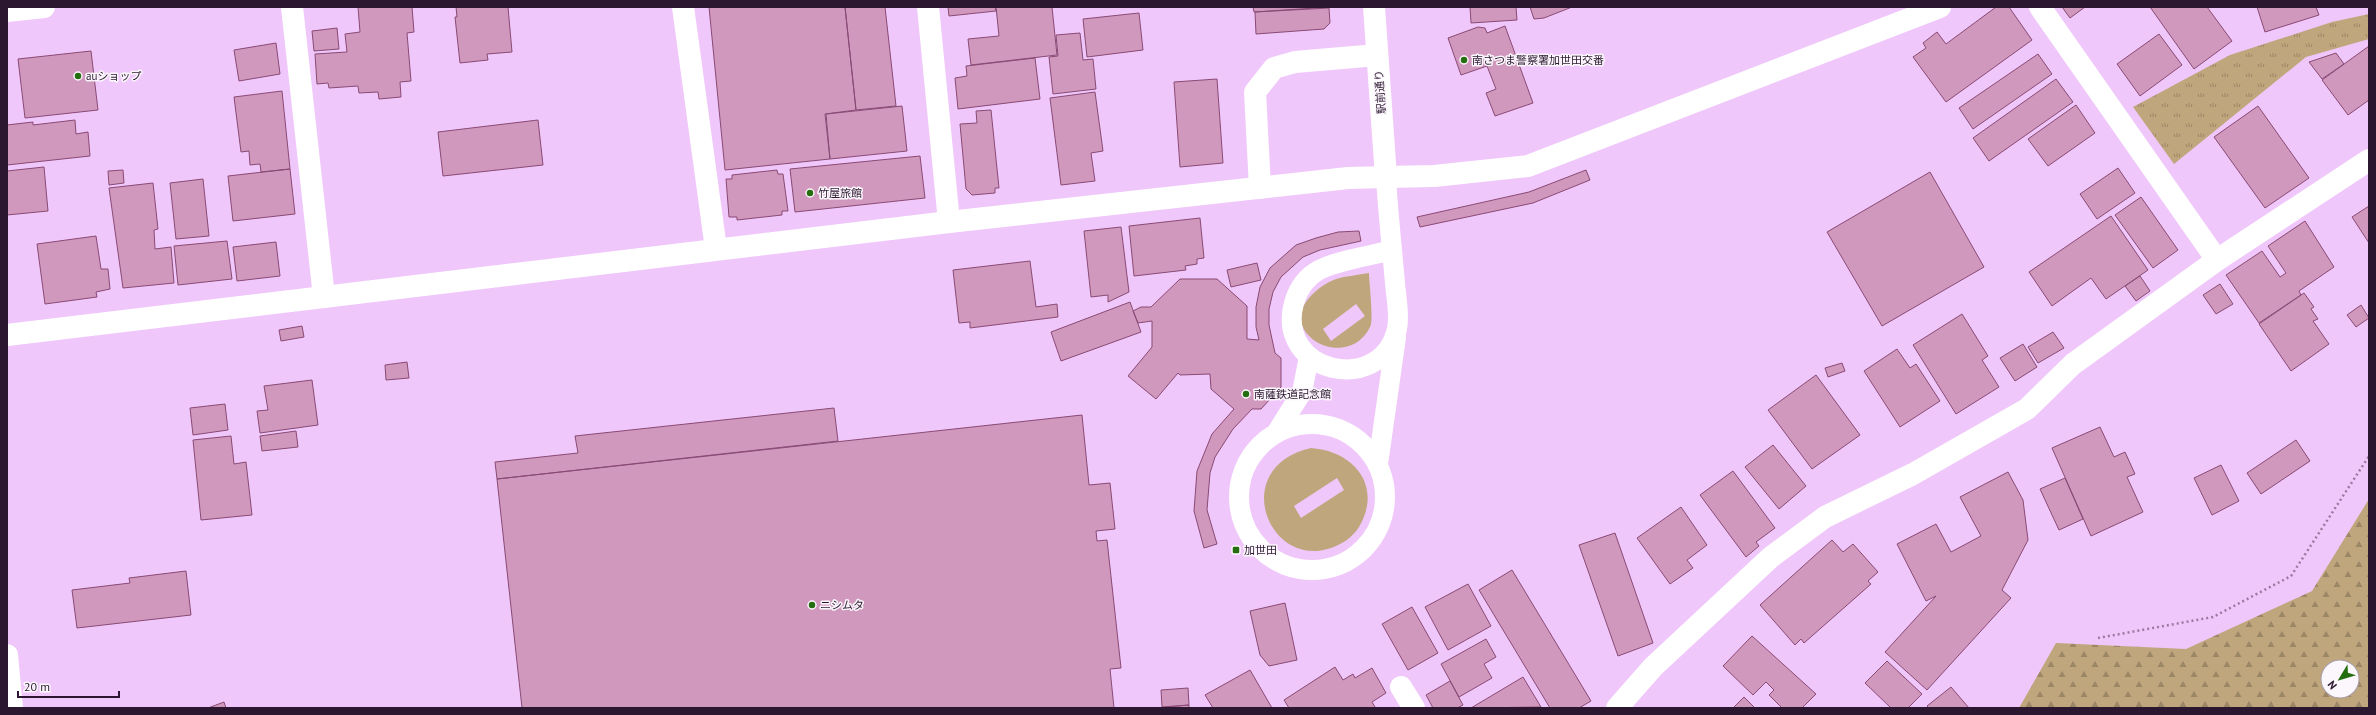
<svg xmlns="http://www.w3.org/2000/svg" width="2376" height="715" font-family="'PT Sans','Noto Sans JP',sans-serif">
	<defs>
		<pattern id="grass-tufts" width="24" height="20" patternUnits="userSpaceOnUse"><rect width="24" height="20" fill="#bfa67c"/><path d="M3 7l-1-3M5 7V3M7 7l1-3M15 17l-1-3M17 17v-4M19 17l1-3" fill="none" stroke="#9b8666"/></pattern>
		<pattern id="forest-firs" width="22" height="20" patternUnits="userSpaceOnUse"><rect width="22" height="20" fill="#bfa67c"/><path d="M5 1l3.5 6h-7zM16 11l3.5 6h-7z" fill="#9b8666"/></pattern>
	</defs>
	<rect width="100%" height="100%" fill="#f0c7fa"/>
	<path fill="url(#grass-tufts)" d="M2369 14V39L2306 57 2174 164 2133 107 2230 55 2332 22Z"/>
	<path fill="url(#forest-firs)" fill-rule="evenodd" d="M2369 499V708H2019L2056 643 2186 649 2312 591ZM2328 667H2352V691H2328Z"/>
	<path fill="#bfa67c" fill-rule="evenodd" d="M1369 273C1369 282 1374 321 1370 327 1348 372 1277 335 1309 298 1316 290 1325 283 1336 279 1346 276 1358 275 1369 273ZM1356 304 1365 316 1331 341 1323 329Z
		M1311 448C1354 451 1383 486 1359 527 1352 538 1342 544 1331 548 1268 570 1228 467 1311 448ZM1337 478 1344 490 1301 518 1294 506Z"/>
	<path fill="#d098bd" stroke="#894a75" d="M358 7H412L414 32 407 33 411 81 400 82 401 97 379 99 378 92 359 93 358 86 329 88 328 83 317 84 315 54 347 52 345 34 360 32Z
		M456 7H508L512 52 487 54 488 60 460 63 455 17H457Z
		M709 7H845L856 110 825 114 830 159 725 170Z
		M845 7H885L896 106 856 110Z
		M948 7H995L996 11 949 16Z
		M996 7H1052L1057 55 971 65 968 39 999 36Z
		M1253 7H1331L1254 12Z
		M1470 7H1516L1517 20 1471 23Z
		M1530 7H1572L1544 18 1534 19Z
		M1996 7H2009L2032 40 1946 102 1913 57 1926 48 1923 43 1937 32 1946 44Z
		M2062 7H2085L2070 18Z
		M2150 7H2207L2232 41 2194 69Z
		M2257 7H2316L2319 15 2265 32Z
		M1329 8 1330 23 1324 29 1256 34 1255 12Z
		M1139 13 1143 50 1087 57 1083 19Z
		M1505 26 1533 103 1495 116 1486 93 1496 89 1487 66 1461 75 1448 38 1478 27 1485 28 1487 33Z
		M337 28 339 49 314 51 312 31Z
		M1080 33 1083 60 1093 59 1096 89 1053 94 1049 57 1058 56 1056 35Z
		M2159 34 2182 65 2140 96 2117 64Z
		M276 43 280 74 239 81 234 50Z
		M2369 46V100L2348 115 2322 80Z
		M91 51 98 110 25 118 18 59Z
		M2336 53 2344 64 2322 79 2309 62Z
		M2038 54 2052 74 1973 129 1959 108Z
		M1035 58 1040 99 958 109 955 78 967 76 966 66Z
		M1217 79 1223 163 1180 167 1174 82Z
		M2056 79 2073 102 1989 161 1973 138Z
		M282 91 290 169 261 172 260 164 250 165 249 151 241 152 234 97Z
		M1095 92 1103 151 1091 153 1095 181 1061 185 1050 98Z
		M2076 105 2095 133 2048 166 2028 139Z
		M902 106 907 151 830 159 826 114Z
		M2258 106 2309 178 2265 208 2214 137Z
		M991 110 999 188H995V193L972 195 966 189 960 124 977 123 976 111Z
		M75 120 76 134 88 132 90 156 7 165V125L33 122V125Z
		M538 120 543 165 443 176 438 132Z
		M920 156 925 198 795 212 790 169Z
		M44 167 48 211 7 215V171Z
		M2118 168 2135 193 2097 219 2080 194Z
		M290 169 295 214 233 221 228 176Z
		M123 170 124 183 109 185 108 171Z
		M777 170 778 174H783L788 211H782V215L737 220V217H729L726 179H732V175Z
		M1586 170 1590 180 1533 203 1420 227 1417 217 1529 192Z
		M1930 172 1984 267 1882 326 1827 232Z
		M203 179 209 236 176 239 170 183Z
		M153 183 158 229 154 230 155 249 171 247 174 283 123 288 109 188Z
		M2141 197 2178 250 2153 268 2115 215Z
		M2369 206V243L2352 217Z
		M2111 216 2148 270 2106 299 2091 278 2052 306 2029 272Z
		M1200 218 1204 258 1197 259V264L1185 266 1186 270 1134 276 1129 226Z
		M2305 221 2334 267 2299 291 2301 295 2259 323 2226 275 2262 251 2280 277 2286 273 2268 246Z
		M1121 227 1129 292 1108 302V295L1091 297 1084 231Z
		M1359 231 1361 241 1320 250 1303 257 1281 277 1273 292 1269 309V325L1275 353 1281 358V387L1261 409H1252L1233 429 1215 457 1210 473 1207 510 1217 544 1204 548 1194 511 1197 471 1212 434 1234 409 1211 389 1210 374 1180 375 1178 373 1156 399 1128 376 1152 347V321L1138 323 1133 311 1141 307H1151L1180 279H1217L1247 306V339L1259 340 1256 327V307L1260 287 1270 268 1296 245 1316 238 1338 232Z
		M96 236 101 269H108L110 289 96 292 97 297 45 304 37 244Z
		M227 241 232 279 178 285 174 246Z
		M276 242 280 276 237 281 233 247Z
		M1030 261 1036 307 1057 304 1058 317 970 328V322L959 323 953 270Z
		M1257 263 1261 280 1231 287 1227 270Z
		M2140 276 2150 291 2136 301 2125 286Z
		M2220 284 2233 304 2216 314 2203 295Z
		M2304 293 2314 307 2311 309 2318 319 2313 321 2329 344 2291 371 2259 324Z
		M1130 302 1141 332 1061 361 1051 332Z
		M2361 305 2369 318 2356 327 2347 315Z
		M1962 314 1988 356 1982 360 1999 387 1956 414 1913 345Z
		M302 326 304 337 281 341 279 330Z
		M2053 332 2064 348 2038 363 2028 347Z
		M2023 344 2037 367 2015 381 2000 358Z
		M1897 349 1910 368 1916 364 1940 401 1900 427 1864 371Z
		M407 362 409 378 386 380 385 365Z
		M1842 363 1845 371 1828 377 1825 368Z
		M1816 375 1860 435 1812 469 1768 410Z
		M312 380 318 425 260 433 257 411 268 410 264 386Z
		M225 404 228 430 193 435 190 408Z
		M834 408 838 441 497 479 495 462 578 453 575 436Z
		M1082 415 1089 485 1110 483 1115 529 1096 531 1097 541 1107 540 1121 668 1110 669 1114 708H522L497 479Z
		M2100 427 2114 457 2125 452 2135 474 2127 477 2143 512 2091 536 2052 448Z
		M296 431 298 447 262 451 260 436Z
		M231 436 234 464 246 462 252 515 201 520 193 440Z
		M2296 440 2310 461 2261 494 2247 473Z
		M1773 445 1806 486 1779 509 1745 467Z
		M2221 465 2239 501 2212 515 2194 478Z
		M1733 471 1775 528 1756 542 1759 546 1746 557 1700 495Z
		M2008 472 2023 500 2028 540 2002 590 2011 598 1927 690 1885 652 1936 596 1926 601 1897 544 1936 524 1951 552 1981 536 1960 497Z
		M2065 478 2083 519 2059 530 2040 489Z
		M1681 507 1707 545 1687 560 1693 568 1670 584 1637 538Z
		M1615 533 1653 643 1618 656 1579 545Z
		M1832 540 1843 552 1853 544 1878 572 1868 581 1871 584 1804 643 1801 639 1795 645 1760 605Z
		M1512 570 1591 701 1579 708H1550L1479 590Z
		M186 571 191 615 77 628 72 590 130 583 129 578Z
		M1468 584 1491 626 1448 650 1425 607Z
		M1285 603 1297 660 1269 666 1260 655 1250 611Z
		M1412 607 1438 653 1408 670 1382 624Z
		M1752 636 1816 694 1802 708H1782L1769 695 1774 690 1766 682 1753 695 1723 666Z
		M1486 639 1496 657 1484 664 1492 678 1459 697 1441 664Z
		M1887 661 1922 694 1908 708H1891L1865 683Z
		M1335 667 1343 680 1353 674 1355 678 1372 668 1386 693 1372 702 1375 707 1374 708H1289L1284 700Z
		M1250 670 1272 708H1213L1205 695Z
		M1523 677 1541 707 1471 708Z
		M1450 681 1463 705 1457 708H1433L1426 695Z
		M1951 687 1969 708H1929L1927 706Z
		M1188 688 1189 705 1162 707 1161 690Z
		M1744 697 1755 708H1733Z
		M224 702 226 708H208Z
		M1189 705V708H1156Z"/>
	<g fill="none" stroke-linecap="round" stroke-linejoin="round">
		<path stroke="#9a7aa1" stroke-width="2.5" stroke-dasharray="2 3" stroke-linecap="butt" d="M2098 638 2213 617 2291 576 2369 456"/>
		<path stroke="#fff" stroke-width="20" d="M1386 177C1388 213 1392 248 1395 283 1396 297 1400 314 1397 329 1381 397 1275 373 1294 303 1298 289 1306 277 1319 270 1338 260 1370 256 1392 250
			M1239 497a73 73 0 1 1 146 0a73 73 0 1 1-146 0Z
			M1277 432 1302 392 1309 357
			M1378 464 1396 337"/>
		<path stroke="#fff" stroke-width="22" d="M292 7 324 297
			M683 7 716 249
			M928 7 949 222
			M2040 7 2217 260
			M7 11 44 7
			M1386 177 1434 176 1528 166 1940 7
			M1260 188 1255 92 1274 68 1295 62 1377 55
			M1401 687 1414 708
			M1617 708 1653 667 1771 557 1825 517 1913 474 2027 409 2073 364 2217 260 2369 160"/>
		<path stroke="#fff" stroke-width="22" d="M7 335 949 222 1348 178 1386 177 1374 7
			M7 655 12 708"/>
	</g>
	<g fill="#246e0f" stroke="#fcf7fd" stroke-width="1.5">
		<circle cx="1464" cy="60" r="4"/>
		<circle cx="78" cy="76" r="4"/>
		<circle cx="810" cy="193" r="4"/>
		<circle cx="1246" cy="394" r="4"/>
		<rect x="1232" y="546" width="8" height="8" rx="2"/>
		<circle cx="812" cy="605" r="4"/>
	</g>
	<g text-anchor="middle" dominant-baseline="central" stroke-width="3" stroke-linejoin="round" paint-order="stroke">
		<g font-size="11" fill="#2b1830" stroke="#fcf7fd" text-anchor="start">
			<text x="1472" y="60">南さつま警察署加世田交番</text>
			<text x="86" y="76">auショップ</text>
			<text x="818" y="193">竹屋旅館</text>
			<text x="1254" y="394">南薩鉄道記念館</text>
			<text x="1244" y="550">加世田</text>
			<text x="820" y="605">ニシムタ</text>
		</g>
		<g font-size="11" fill="#2b1830" stroke="#fcf7fd">
			<text transform="translate(1380 92) rotate(-94)">駅前通り</text>
		</g>
	</g>
	<rect width="2376" height="715" fill="none" stroke="#2b1830" stroke-width="16"/>
	<g transform="translate(2340 679) rotate(232)"><circle r="19" fill="#fcf7fd" stroke="#a89eab"/>
	<path d="M0-3L7 15L0 10L-7 15Z" fill="#246e0f"/>
	<text y="-6" font-size="11" font-weight="bold" text-anchor="middle" fill="#2b1830">N</text>
	</g>
	<path d="M18 691v6h101v-6" fill="none" stroke="#2b1830" stroke-width="2"/>
	<text x="24" y="691" font-size="12" fill="#2b1830" stroke="#fcf7fd" stroke-width="3" paint-order="stroke">20 m</text>
</svg>
